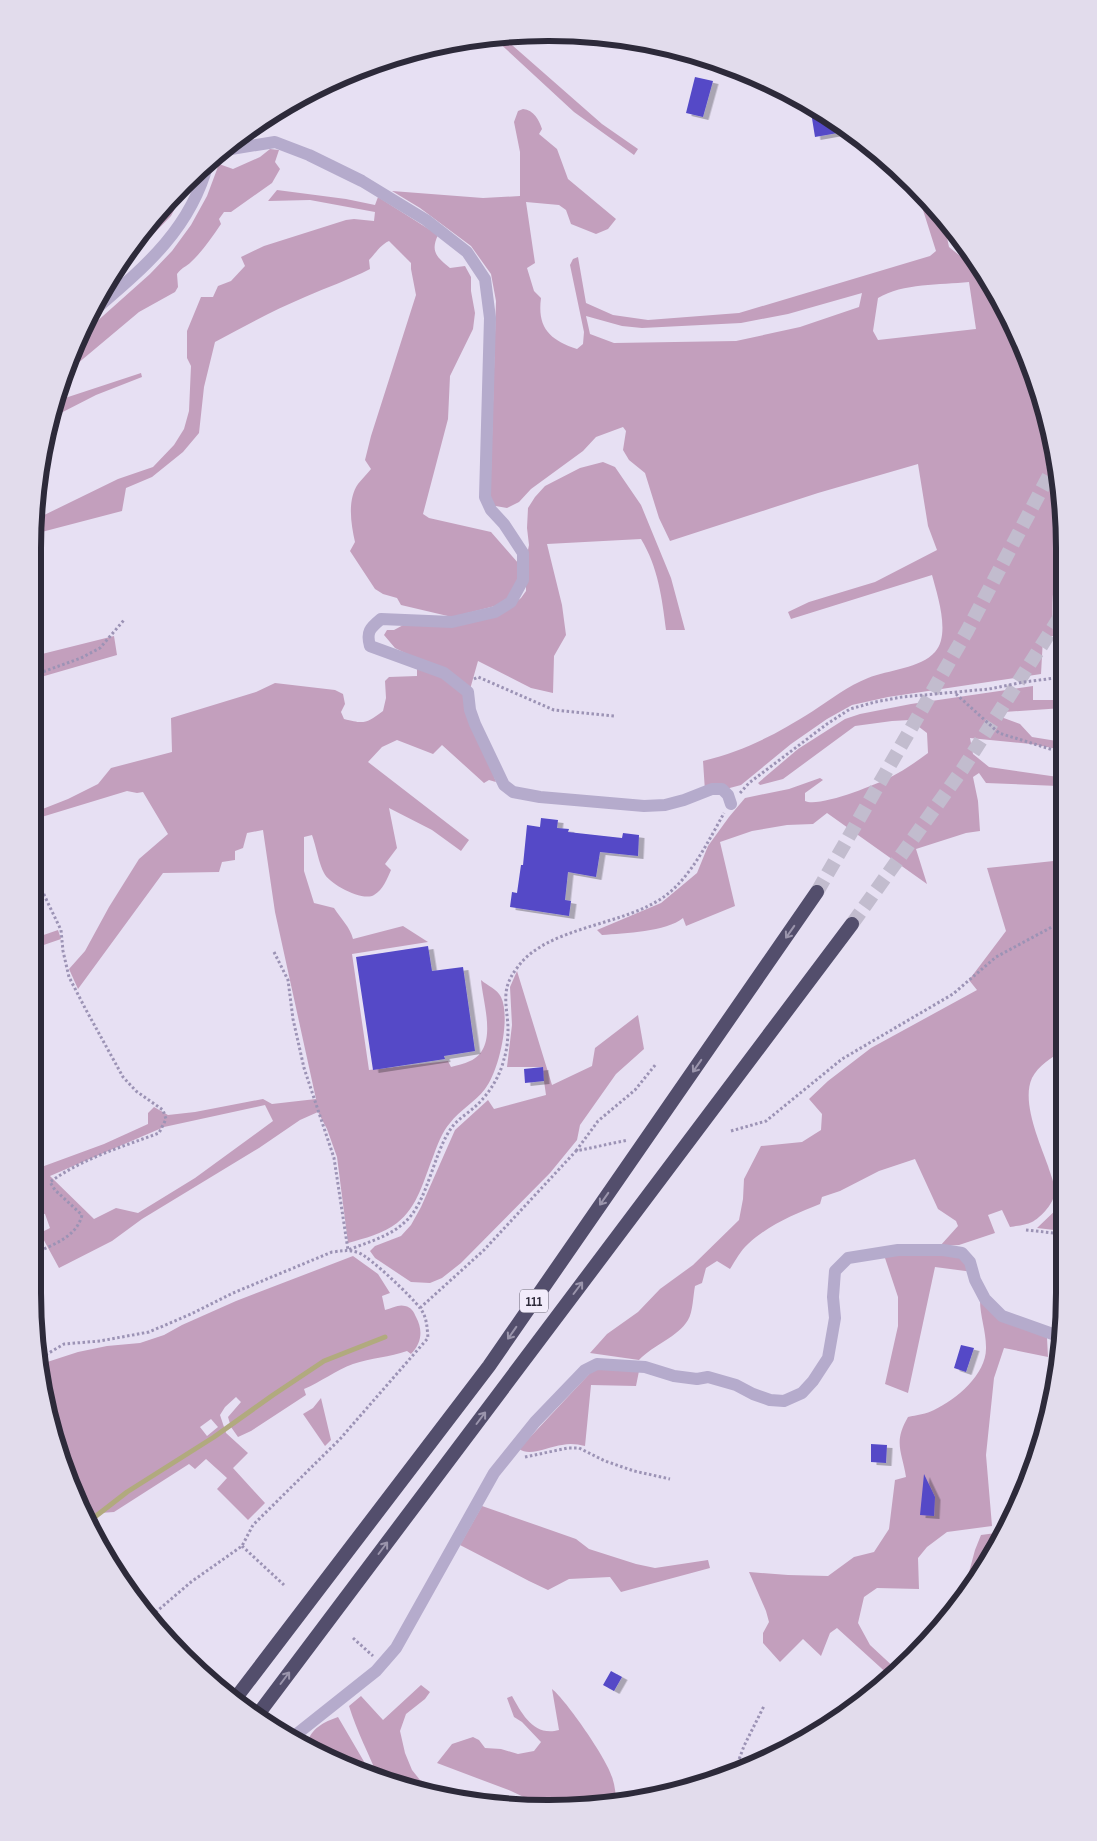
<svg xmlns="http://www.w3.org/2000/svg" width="1097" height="1841" font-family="'Sofia Sans Condensed',sans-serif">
	<defs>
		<filter id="shadow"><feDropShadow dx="5.5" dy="3" stdDeviation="0" flood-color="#0004"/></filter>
	</defs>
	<rect width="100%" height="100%" fill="#e7e0f3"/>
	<path fill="#c39fbd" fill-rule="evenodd" d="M503 37 602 124 638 149 634 155 574 112 494 38Z
		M523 109C534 110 539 120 542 129L539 134 557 149 568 179 616 219 608 229 596 234 571 224 566 210 559 205 526 202 535 263 527 268 534 291 541 298C537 328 550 340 577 349L583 344 584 332 570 265 573 259 578 257 586 303 613 315 648 320 739 313 930 256 936 251 923 210 937 209 943 218 949 247 986 277 996 291 1037 383 1063 514V563C1049 579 1053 616 1053 636L1043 638 1041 674 888 697 852 705 827 719 791 744 741 785 726 789 705 791 703 761C746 750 775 735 813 711 831 699 848 686 868 678 888 670 921 668 935 652 951 635 937 594 932 575L791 619 788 612 809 602 875 582 937 550 928 526 918 464 818 493 670 541 659 518 645 473 629 460 623 450 626 431 623 427 596 437 583 451 531 489 519 502 507 508 490 505 496 301 491 274 471 246 420 208 392 191 483 198 520 196V152L514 122 518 111ZM969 282 976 329 878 340 873 331 878 298C903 283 940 285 969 282ZM862 293 859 307 800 327 736 341 614 343 590 334 586 316 622 326 642 328 741 323 788 314Z
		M270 149 279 150 275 162 280 169 272 183 231 212H224L219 219 221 224C212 237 203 251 191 262 186 267 182 267 177 274L178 287 175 292 139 312 77 364 65 371 85 332 150 274 172 251 191 225 207 196 219 164 233 169 260 157Z
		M190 179 171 216 113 275 120 262 184 183Z
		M277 190 346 199 375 205 378 197 438 235C430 252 437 257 450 268L465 266 471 277V291L475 313 473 329 450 376 448 419 423 514 429 518 491 532 519 564V583L503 604 452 617 401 605 397 598 383 594 375 589 350 551 355 542C351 524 347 500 358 484 362 479 367 474 371 469L365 460 371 436 416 295 411 269V263L389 241C380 245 376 253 369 260L370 269C349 280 327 287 305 297 274 310 245 326 215 342L204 387 199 433 183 452 152 477 126 488 122 511 34 534V520L118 479 153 467 174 445 184 429 189 411 191 366 187 358V331L201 297H213L218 286 231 281 245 266 241 257 264 246 346 220 354 219 374 221 375 212 310 200 268 201Z
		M141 373 142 377 96 395 53 417 56 401Z
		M603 462 615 467 641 505 671 578 685 630H666C662 598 658 567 641 539L547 544 562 605 566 635 554 656 553 693 531 688 478 661 467 700 496 782 489 780 484 783 442 745 433 754 397 740 382 747 368 762 469 840 461 851 432 830 389 808 397 848 385 864 391 870C387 879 383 890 374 895 363 902 329 884 324 873 319 864 316 846 312 835L304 837V871L314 903 334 908C341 919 350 927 353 939L403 926 428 942 352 954 369 1070 448 1061 451 1067C457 1065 464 1064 470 1061 499 1048 483 1004 481 980 488 986 497 989 501 997 511 1018 499 1071 485 1089 475 1102 460 1110 450 1123 442 1132 437 1146 433 1157 424 1179 418 1207 397 1223 383 1234 365 1238 348 1243L337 1157 327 1129 318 1112 300 1120 259 1148 142 1219 112 1241 59 1268 40 1233 50 1228 45 1214 36 1213V1169L104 1144 148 1124V1113L154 1107 168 1115 195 1112 263 1099 272 1104 316 1099 275 912 263 830 247 833 243 848 235 851V860L222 862 219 872 163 873 78 989 69 969 85 951 109 907 139 859 168 834 143 792 137 793 127 791 35 819V812L68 799 98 784 111 768 172 752 171 718 256 692 275 683 335 690 343 694 345 704 341 712 344 719C364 724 366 724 383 711L386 698 385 681 389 677 417 676V669L405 653 395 648 384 635 387 630H394L407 623 500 615 521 598 526 591V560L529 545 527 528 528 508 535 497 545 486 580 468ZM265 1105 273 1121 195 1178 138 1213 116 1208 94 1219 50 1176 164 1127Z
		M114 636 117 655 34 679V656Z
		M1033 686V700H1063V708L1004 712 1001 717 1020 724 1032 737 1063 742V750L1031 744 970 738 973 754 989 767 1058 777V786L986 783 979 773 973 777 978 801 980 831 966 833 916 849 927 884 827 813 813 824 787 825 752 831 720 842 735 906 686 926 683 918C666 932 625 933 602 935L597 930 661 903 697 873 708 846 729 817 745 798 789 789 820 778 823 780 805 793V801C818 808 875 785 889 778 903 771 916 762 928 753L927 733 910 720 892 721 855 726 783 779 760 785 758 783 798 749 845 719 860 714 911 704Z
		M1063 860V1051C1052 1057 1038 1066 1032 1078 1021 1102 1040 1143 1048 1166 1051 1176 1056 1186 1054 1196 1052 1205 1040 1218 1032 1222 1026 1225 1016 1226 1010 1227L1002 1210 988 1215 995 1233 959 1245 940 1246 958 1226 956 1221 938 1209 915 1159 879 1171 840 1191 822 1197 820 1204C795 1214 768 1225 748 1244 741 1250 735 1261 730 1269L717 1261 706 1268 702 1283 695 1286C693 1296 693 1312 688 1320 678 1337 653 1345 639 1360L590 1353 607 1334 638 1312 660 1289 693 1265 739 1220 743 1199 744 1179 761 1146 802 1142 821 1130 822 1114 809 1099 828 1081 871 1048 977 990 969 980 1006 931 987 868Z
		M58 930 61 939 35 948V938Z
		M517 971 552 1085 592 1066 595 1048 638 1015 644 1049 616 1074 580 1125 577 1140 550 1173 461 1263 442 1278 430 1283 411 1282 375 1258 370 1251 375 1246 401 1236 411 1225 421 1207 455 1130 488 1100 494 1109 546 1095 542 1067H507L512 1025 510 987Z
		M1063 1195V1231L1037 1228 1060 1206Z
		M884 1255H958L973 1272 935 1267 908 1393 885 1384 898 1326V1297Z
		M353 1256 378 1274 390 1293 382 1296 385 1310C392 1308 399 1304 405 1306 411 1307 414 1312 416 1317 423 1330 422 1343 411 1354L407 1351C390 1357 371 1358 353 1364 336 1370 321 1382 304 1389L306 1395 251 1431 238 1437 231 1427 228 1417 241 1402 236 1397 225 1407 220 1415 226 1433 248 1453 233 1468 265 1503 248 1520 217 1489 227 1478 206 1459 195 1469 189 1464 114 1512 100 1513 90 1528 60 1458 38 1365 78 1352 107 1346 140 1343 164 1335 182 1325 236 1301ZM211 1419 218 1427 207 1436 200 1427Z
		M980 1300 1047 1338 1048 1357 1004 1348 994 1378 986 1455 992 1526 947 1532 927 1547 918 1558 919 1589 877 1588 864 1597 858 1623 870 1645 898 1671 891 1677 837 1628 830 1633 821 1656 803 1639 780 1662 763 1643V1633L769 1622 766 1611 749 1572 788 1575 828 1576 854 1557 874 1552 889 1529 895 1480 906 1477C902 1451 893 1443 908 1417 916 1415 927 1414 934 1410 957 1399 987 1374 986 1347 986 1331 980 1316 980 1300Z
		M609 1367 639 1371 636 1386 591 1385 585 1446C577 1444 570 1443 562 1445 550 1446 530 1457 519 1449L592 1371Z
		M321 1398 331 1440 325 1446 303 1414 313 1408Z
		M482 1506 576 1539 589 1549 636 1564 655 1568 708 1560 710 1568 621 1592 610 1577 569 1579 548 1590 529 1581 460 1545Z
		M996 1533 998 1538 996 1541 988 1544 979 1563 981 1572 969 1589 965 1587 975 1550 981 1535Z
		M421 1685 430 1692 425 1699 406 1714 400 1731 405 1753 412 1770 420 1780 469 1801 448 1799 379 1779C369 1754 357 1732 349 1706L361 1696 383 1720Z
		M552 1689C566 1700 607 1759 612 1777 615 1785 616 1795 616 1804L547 1808 511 1791 437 1763 452 1744 473 1737 479 1740 485 1748 501 1749 518 1754 534 1751 541 1742 522 1722 514 1717 507 1698 512 1696C522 1714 534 1737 559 1730Z
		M338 1717 366 1765 370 1775 307 1744C311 1728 324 1722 338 1717Z"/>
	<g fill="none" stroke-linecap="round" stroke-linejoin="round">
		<path stroke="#b1aa7e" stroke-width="5" d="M87 1523 127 1492 214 1437 273 1395 324 1361 385 1337"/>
	</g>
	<path fill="#544ac7" filter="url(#shadow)" d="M695 77 713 81 703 117 686 113Z
		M810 106 835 120 849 131 815 137Z
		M541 818 558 820 557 828 569 829 568 832 622 838 623 833 639 835 638 856 600 852 596 877 568 872 565 900 571 901 569 916 510 907 512 892 517 893 521 865H523L527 825 540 827Z
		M428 946 432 971 463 967 475 1051 444 1056 445 1059 373 1070 356 957Z
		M543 1067 544 1081 525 1083 524 1069Z
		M961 1345 974 1348 966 1372 954 1368Z
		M871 1444 887 1445 886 1463 871 1462Z
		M924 1474 935 1497 934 1516 920 1515Z
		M611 1671 622 1677 614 1691 603 1685Z"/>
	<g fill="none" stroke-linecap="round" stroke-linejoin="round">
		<path stroke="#c2bcce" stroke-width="14" stroke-dasharray="14 7" stroke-linecap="butt" d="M817 892 967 631 1054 466
			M852 924 962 770 1063 612"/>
		<path stroke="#9c93b5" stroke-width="3" stroke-dasharray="2.5 2.5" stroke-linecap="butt" d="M34 675 81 658 100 648 124 620
			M474 679 478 677 554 710 615 716
			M956 694 999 733 1063 753
			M740 793 749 783 827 724 850 709 875 702 902 697 989 689 1024 682 1063 677
			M35 876 61 930 63 951 69 977 85 1008 123 1077 136 1091 163 1110 166 1119 159 1133C122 1147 83 1158 50 1182L55 1190 82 1215C77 1236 55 1244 37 1252
			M274 952 288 980 293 1019 304 1068 334 1158 348 1250C368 1242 389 1237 405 1222 428 1202 433 1153 452 1127 459 1118 470 1112 478 1104 490 1092 500 1076 504 1059 507 1050 508 1039 508 1029 508 1015 503 998 508 984 510 978 513 973 517 968 546 926 625 926 665 896 691 877 709 840 724 813
			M731 1131 766 1121 842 1059 953 994 996 957 1063 921
			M576 1151 598 1121 635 1090 656 1064
			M1026 1230 1063 1234
			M420 1308 484 1250 576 1151 628 1140
			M37 1360 64 1344 100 1341 149 1332 191 1314 233 1293 332 1252C342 1251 349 1249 359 1253 370 1257 412 1297 420 1308 427 1317 427 1327 428 1338L340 1439 253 1525 242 1546 191 1582 149 1618
			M525 1457 568 1448H579L605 1461 634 1471 670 1479
			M242 1546 284 1585
			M353 1638 373 1656
			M734 1773 744 1746 764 1706"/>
		<path stroke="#b5abcc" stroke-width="12" d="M225 150 275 142 309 155 362 181 426 220 467 252 485 279 490 318 485 497 491 510 504 524 523 553V580L511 602 495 612 452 622 381 619C370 628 366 632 370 646L444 673 468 692 470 710 475 724 504 785 513 792 540 797 644 806 665 805 684 800 712 789H722L728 795 731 804
			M293 1737 376 1671 396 1648 494 1473 535 1422 585 1370 597 1364 645 1367 674 1376 697 1379 708 1377 736 1385 753 1394 770 1400 784 1401 802 1393 813 1381 828 1358 835 1318 833 1297 835 1271 848 1258 898 1250H943L962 1253 970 1262 975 1280 985 1299 1002 1316 1061 1337"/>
		<path stroke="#b5abcc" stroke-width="12" d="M97 308C146 266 191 228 208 163"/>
		<path stroke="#534e6c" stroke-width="14" d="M235 1699 489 1366 817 892
			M256 1717 852 924"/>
	</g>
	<defs><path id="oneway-shaft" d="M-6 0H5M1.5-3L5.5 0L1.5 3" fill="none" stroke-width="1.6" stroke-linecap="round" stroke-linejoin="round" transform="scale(1.25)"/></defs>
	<g stroke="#9b95ac">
		<use href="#oneway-shaft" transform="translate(790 932) rotate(125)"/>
		<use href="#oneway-shaft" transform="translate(697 1066) rotate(125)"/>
		<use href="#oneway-shaft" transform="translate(604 1199) rotate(125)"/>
		<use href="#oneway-shaft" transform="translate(578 1288) rotate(-53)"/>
		<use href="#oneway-shaft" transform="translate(512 1333) rotate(125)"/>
		<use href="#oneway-shaft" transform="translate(481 1418) rotate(-53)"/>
		<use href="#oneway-shaft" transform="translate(383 1548) rotate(-53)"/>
		<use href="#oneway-shaft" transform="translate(285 1678) rotate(-53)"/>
	</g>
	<g text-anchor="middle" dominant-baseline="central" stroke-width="5" stroke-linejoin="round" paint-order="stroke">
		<rect fill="#f2ecfb" stroke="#686474" stroke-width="1" x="520" y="1289.5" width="28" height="23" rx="4"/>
		<g font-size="14" font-weight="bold" fill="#2d2a3a">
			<text x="534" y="1301">111</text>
		</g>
	</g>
	<path d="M0 0H1097V1841H0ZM548 41H549A507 507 0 0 1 1056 548V1293A507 507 0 0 1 549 1800H548A507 507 0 0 1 41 1293V548A507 507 0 0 1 548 41Z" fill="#e2dcec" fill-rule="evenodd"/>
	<path fill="none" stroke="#2d2a3a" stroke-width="6" d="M548 41H549A507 507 0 0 1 1056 548V1293A507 507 0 0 1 549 1800H548A507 507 0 0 1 41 1293V548A507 507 0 0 1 548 41Z"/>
</svg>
